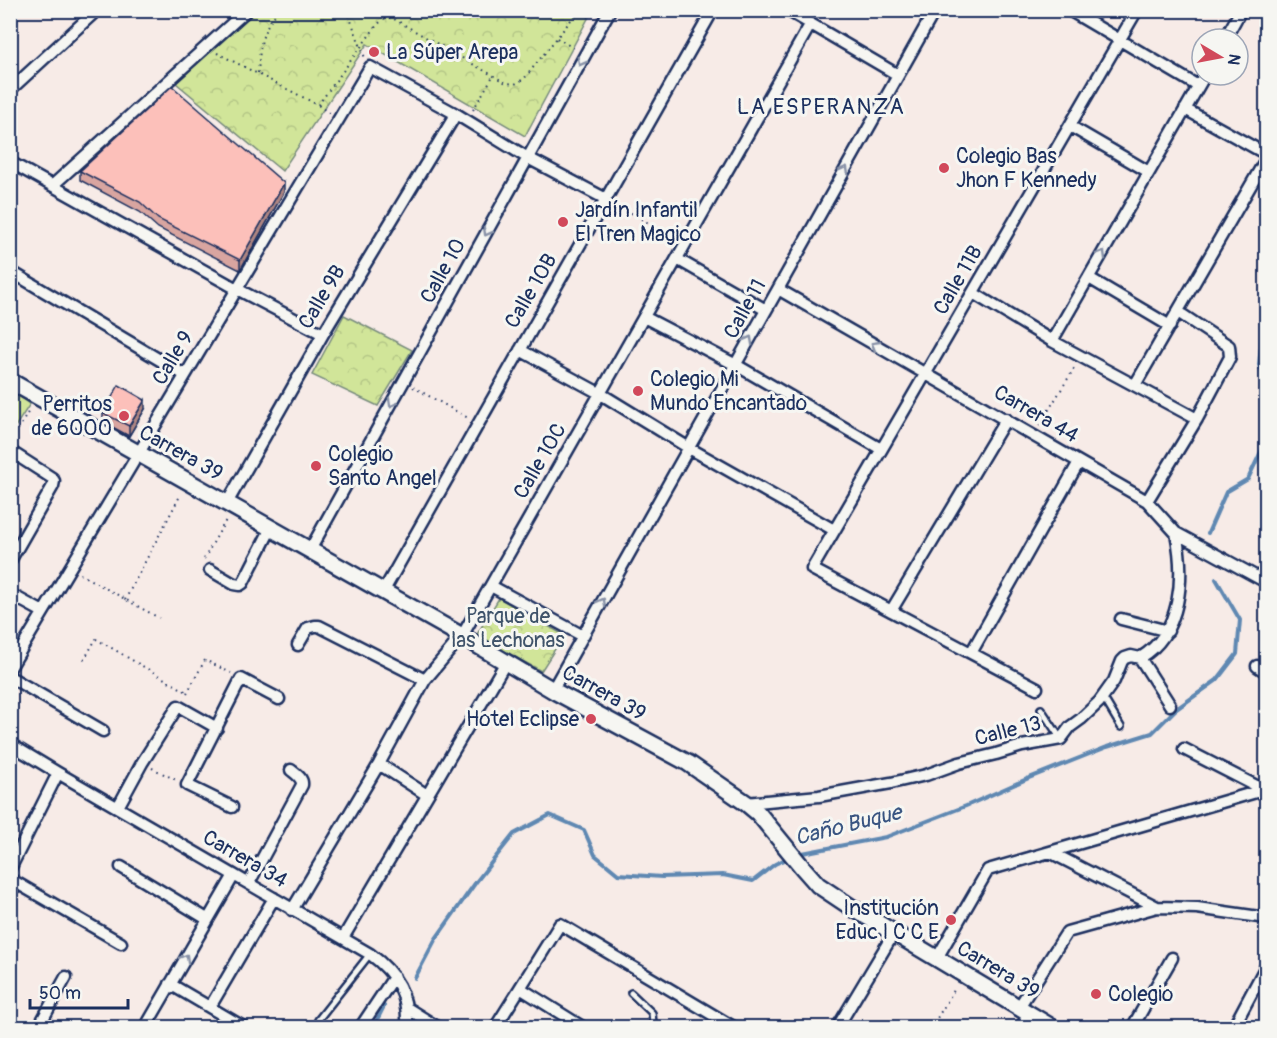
<svg xmlns="http://www.w3.org/2000/svg" width="1277" height="1038" font-family="Pangolin,sans-serif">
	<defs>
		<pattern id="park-crowns" width="20" height="18" patternUnits="userSpaceOnUse" patternTransform="scale(1.5)"><rect width="20" height="18" fill="#d1e599"/><path d="M2 6a3 3 0 1 1 6 0M12 15a3 3 0 1 1 6 0" fill="none" stroke="#b3c586"/></pattern>
	</defs>
	<rect width="100%" height="100%" fill="#f7ebe7"/>
	<filter id="ink" filterUnits="userSpaceOnUse"><feTurbulence type="fractalNoise" baseFrequency=".0167" numOctaves="2"/><feDisplacementMap in="SourceGraphic" scale="12" xChannelSelector="R" yChannelSelector="G"/><feConvolveMatrix kernelMatrix="1 2 1 2 8 2 1 2 1" color-interpolation-filters="sRGB"/></filter>
	<g filter="url(#ink)">
		<path fill="url(#park-crowns)" stroke="#768a7c" stroke-width="1.5" d="M257 10H592V11L525 136 367 44 282 171 176 83Z
			M344 315 412 350 378 406 312 375Z
			M11 390 30 404 15 427 11 425Z
			M499 598 564 635 541 671 476 636Z"/>
		<g fill="none" stroke-linecap="round" stroke-linejoin="round">
			<path stroke="#5f88b2" stroke-width="4" d="M1266 332 1262 337 1259 365 1266 380
				M1208 533 1226 492 1248 479 1266 441
				M797 854 886 837 966 806 1029 778 1107 747 1152 733 1175 710 1217 680 1237 654 1240 620 1216 579
				M415 978 435 940 476 882 514 834 550 815 584 830 595 855 618 874 662 877 723 875 753 881 775 864 790 857
				M373 1028 384 1006"/>
			<g stroke="#1b2f5e" stroke-width="10">
				<path id="lane" d="M1103 697 1121 727
					M1041 709 1061 739
					M631 993 652 1013 653 1023 650 1028
					M318 1020 370 954"/>
			</g>
			<g stroke="#1b2f5e" stroke-width="15">
				<path id="street" d="M787 10 898 75
					M1069 10 1198 86
					M1225 39 1241 10
					M10 90 97 10
					M1185 109 1266 154
					M1070 126 1149 172
					M10 162 237 289 323 334
					M53 185 247 10
					M677 259 766 310
					M10 271 185 375
					M1089 278 1170 326
					M778 289 1147 501 1176 533 1266 582
					M973 293 1052 341 1197 419
					M644 317 736 365 881 449
					M1052 341 1205 75
					M520 350 601 394 689 448 834 530
					M1135 385 1266 159
					M10 451 52 478 54 481 53 486 10 561
					M1147 501 1197 419 1230 357 1229 346 1178 312
					M227 503 323 334 456 114
					M310 550 610 10
					M210 570 234 584 240 585 243 583 271 528
					M491 586 583 636
					M383 592 713 10
					M10 594 43 612
					M891 611 1006 419
					M1121 619 1168 631
					M298 645 308 628 315 626H319L425 680
					M971 653 1079 462
					M1140 658 1170 705
					M1257 666 1266 672
					M10 668 370 67 456 114 528 158 606 199
					M10 677 103 731
					M1037 688 812 569 1137 10
					M553 689 935 10
					M10 744 58 773 370 954C396 973 409 995 407 1028
					M1184 749 1264 790
					M379 764 427 795
					M746 803 819 796 891 783 926 775 959 763 996 754 1022 746 1061 739 1070 727 1081 719 1099 702 1114 681 1122 661 1125 658 1131 656 1140 658C1182 633 1185 577 1176 533
					M118 807 142 763 178 706 217 728
					M232 807 187 785 241 679 279 699
					M1050 852 1157 907 1197 908 1266 918
					M121 867 207 919
					M10 869 58 773
					M10 879 121 943
					M249 883 302 785C303 778 296 774 291 770
					M292 910 379 764 425 680 462 636 810 25
					M343 938 506 662
					M937 958 988 870 1263 790 1266 782
					M170 984 245 1028
					M520 988 584 1028
					M210 1007 274 898
					M1019 1007 1067 932 1157 907
					M407 1008 439 1028
					M38 1028 66 977
					M145 1028 234 875
					M360 1028 394 977
					M495 1028 560 924 735 1028
					M837 1028 894 933
					M1021 1028 1029 1013
					M1132 1028 1172 958
					M1233 1028 1266 966"/>
			</g>
			<g stroke="#1b2f5e" stroke-width="20">
				<path id="secondary" d="M10 381 462 636 556 692 688 763 746 803 758 813 803 868 818 885 851 907 1053 1028"/>
			</g>
			<path stroke="#1b2f5e" stroke-width="2" stroke-dasharray="1.5 4.5" stroke-linecap="butt" d="M347 10 365 58
				M557 38 575 49
				M217 53 318 105 329 113
				M258 73C260 48 260 28 280 10
				M318 105 377 25 386 17 394 19 506 83 515 84 524 79 579 10
				M473 110 493 76
				M615 204 675 238
				M413 387 468 418
				M1039 426 1075 367
				M12 440 30 409
				M204 559 226 520
				M80 574 159 618
				M125 600 181 494
				M84 660 96 639 187 692
				M187 693 205 660 231 673
				M152 768 176 780
				M931 1028 956 987"/>
			<use href="#lane" stroke="#f6f6f2" stroke-width="5"/>
			<use href="#street" stroke="#f6f6f2" stroke-width="10"/>
			<use href="#secondary" stroke="#f6f6f2" stroke-width="15"/>
		</g>
		<path fill="#d9a5a0" stroke="#1b2f5e" stroke-width="1.5" d="M80 171 284 192 240 270 158 228 140 212 80 180Z
			M145 409 129 436 103 422V413Z"/>
		<path fill="#b08682" stroke="#1b2f5e" stroke-width="1.5" d="M284 183V192L240 270V260Z
			M145 400V409L129 436V426Z"/>
		<path fill="#fcc0ba" stroke="#1b2f5e" stroke-width="1.5" d="M172 86 284 183 240 260 158 219 140 202 80 171Z
			M119 385 145 400 129 426 103 413Z"/>
		<defs><path id="oneway-chevron" d="M-2-3.5L2.5 0L-2 3.5" fill="none" stroke-width="1.6" stroke-linecap="round" stroke-linejoin="round" transform="scale(1.5)"/></defs>
		<g stroke="#8892a8">
			<use href="#oneway-chevron" transform="translate(581 62) rotate(119)"/>
			<use href="#oneway-chevron" transform="translate(845 170) rotate(-61)"/>
			<use href="#oneway-chevron" transform="translate(487 232) rotate(119)"/>
			<use href="#oneway-chevron" transform="translate(1102 254) rotate(-60)"/>
			<use href="#oneway-chevron" transform="translate(749 340) rotate(-61)"/>
			<use href="#oneway-chevron" transform="translate(875 345) rotate(-150)"/>
			<use href="#oneway-chevron" transform="translate(392 403) rotate(119)"/>
			<use href="#oneway-chevron" transform="translate(602 602) rotate(-61)"/>
			<use href="#oneway-chevron" transform="translate(185 958) rotate(-60)"/>
		</g>
	</g>
	<g fill="#d1495b" stroke="#f6f6f2" stroke-width="2">
		<circle cx="374" cy="52" r="6"/>
		<circle cx="944" cy="168" r="6"/>
		<circle cx="563" cy="222" r="6"/>
		<circle cx="638" cy="391" r="6"/>
		<circle cx="124" cy="416" r="6"/>
		<circle cx="316" cy="466" r="6"/>
		<circle cx="591" cy="719" r="6"/>
		<circle cx="951" cy="920" r="6"/>
		<circle cx="1096" cy="994" r="6"/>
	</g>
	<g text-anchor="middle" dominant-baseline="central" stroke-width="6" stroke-linejoin="round" paint-order="stroke">
		<g font-size="21" fill="#1b2f5e" stroke="#f6f6f2" text-anchor="start">
			<text x="386" y="52">La Súper Arepa</text>
			<text x="956" y="156">Colegio Bas<tspan x="956" dy="24">Jhon F Kennedy</tspan></text>
			<text x="575" y="210">Jardín Infantil<tspan x="575" dy="24">El Tren Magico</tspan></text>
			<text x="650" y="379">Colegio Mi<tspan x="650" dy="24">Mundo Encantado</tspan></text>
			<text x="112" y="404" text-anchor="end">Perritos<tspan x="112" dy="24">de 6000</tspan></text>
			<text x="328" y="454">Colegio<tspan x="328" dy="24">Santo Angel</tspan></text>
			<text x="579" y="719" text-anchor="end">Hotel Eclipse</text>
			<text x="939" y="908" text-anchor="end">Institución<tspan x="939" dy="24">Educ I C C E</tspan></text>
			<text x="1108" y="994">Colegio</text>
		</g>
		<g font-size="21" fill="#1b2f5e" stroke="#f6f6f2">
			<text transform="translate(443 271) rotate(-61)">Calle 10</text>
			<text transform="translate(958 280) rotate(-60)">Calle 11B</text>
			<text transform="translate(531 291) rotate(-60)">Calle 10B</text>
			<text transform="translate(322 297) rotate(-59)">Calle 9B</text>
			<text transform="translate(745 309) rotate(-61)">Calle 11</text>
			<text transform="translate(173 358) rotate(-59)">Calle 9</text>
			<text transform="translate(1036 414) rotate(30)">Carrera 44</text>
			<text transform="translate(181 453) rotate(29)">Carrera 39</text>
			<text transform="translate(540 461) rotate(-60)">Calle 10C</text>
			<text transform="translate(604 693) rotate(29)">Carrera 39</text>
			<text transform="translate(1008 731) rotate(-14)">Calle 13</text>
			<text transform="translate(245 859) rotate(30)">Carrera 34</text>
			<text transform="translate(998 970) rotate(31)">Carrera 39</text>
		</g>
		<g font-size="21" fill="#3f536a" stroke="#f6f6f2">
			<text x="508" y="616">Parque de<tspan x="508" dy="24">las Lechonas</tspan></text>
		</g>
		<g font-size="22" letter-spacing="1.5" fill="#1b2f5e" stroke="#f6f6f2">
			<text x="821" y="107">LA ESPERANZA</text>
		</g>
		<g font-size="22" font-style="italic" fill="#385481" stroke="#f6f6f2">
			<text transform="translate(848 825) rotate(-14)">Caño Buque</text>
		</g>
	</g>
	<rect width="1277" height="1038" fill="none" stroke="#f6f6f2" stroke-width="36"/>
	<rect x="18" y="18" width="1241" height="1002" fill="none" stroke="#1b2f5e" stroke-width="2" filter="url(#ink)"/>
	<g transform="translate(1220 57) rotate(100)"><circle r="28" fill="#f6f6f2" stroke="#9ea6b7" stroke-width="1.5"/>
	<path d="M0-4.5L10 22L0 15L-10 22Z" fill="#d1495b"/>
	<text y="-9" font-size="16" font-weight="bold" text-anchor="middle" fill="#1b2f5e">N</text>
	</g>
	<path d="M30 999v9h98v-9" fill="none" stroke="#1b2f5e" stroke-width="3"/>
	<text x="39" y="999" font-size="18" fill="#1b2f5e" stroke="#f6f6f2" stroke-width="4.5" paint-order="stroke">50 m</text>
</svg>
